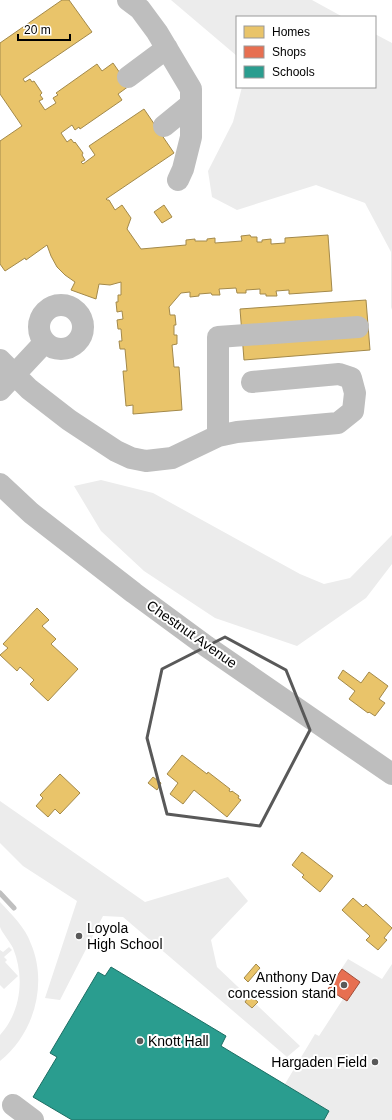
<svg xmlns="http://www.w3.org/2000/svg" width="392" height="1120" font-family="Arial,sans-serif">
	<rect width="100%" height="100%" fill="#fff"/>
	<path fill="#ececec" d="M171 0H312L343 17H237V56Z
		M375 34 392 43V310L391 307V252L365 203 316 185 237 210 212 197 208 171 233 122 242 87H375Z
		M101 480 153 493 300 574 324 584 350 578 392 535V564L366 598 297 646 215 618 144 571 101 531 74 486Z
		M0 801 145 902 228 877 248 901 211 940 217 967 300 1046 287 1057 123 917 103 916 60 1000 45 998 77 901 23 866 0 843Z
		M0 902C12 915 25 927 31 944 48 984 34 1034 0 1061V1035C21 1012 25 977 13 948 10 942 1 931 0 927 0 919 0 910 0 902Z
		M9 947 12 950 4 957 7 960 5 962 18 976 4 989 0 985V950L3 952Z
		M348 959 382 979 392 964V1120H324L329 1111 285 1084 315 1034 319 1036 343 999 328 989Z"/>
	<path fill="#e9c46a" stroke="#a3894a" d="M62 0H69L92 32 23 79 25 82 30 79 32 82 34 81 42 93 40 95 43 99 39 101 45 110 56 103 53 98 58 95 56 93 97 64 102 71 113 63 129 86 118 94 122 100 80 129 79 127 75 130 72 125 61 133 67 142 71 139 74 143 75 142 83 153 82 155 85 160 81 162 83 164 95 155 89 146 144 109 174 153 106 199 107 200H109L115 210 122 205 131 218 127 229 141 249 186 245V240L195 239V241H207V239L215 238V243L242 241 241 236 250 235 251 237H257V242H262V240L271 239V244L285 243V238L328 235 332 291 289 294V290L276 291 277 296H266V294H260V289L246 290V293H237L236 288 219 289 220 295H212L211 293 199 294V296L190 297V292L181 293 169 307 170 315H175L176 325H174V335H177V344L172 345 174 367H179L182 410 133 414V405L126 406 123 371H127L125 349H120L119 341H122L121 329H118L117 320 123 319 122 311 117 312 116 302H118V295H121V282L110 285 99 284 96 299 71 290 75 282 65 275 57 267 51 256 47 245 26 260 25 258 5 271 0 264V141L22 126 0 94V43Z
		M164 205 172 217 162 223 154 212Z
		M366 300 370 350 244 360 240 309Z
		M37 608 49 620 42 626 56 639 51 644 78 669 48 701 30 684 34 680 20 667 17 671 0 655 8 648 3 644Z
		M343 670 361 683 369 672 388 686 379 699 385 703 375 716 369 712 368 713 349 699 355 691 338 678Z
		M182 755 207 774 208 772 230 789 229 791 231 792 232 791 239 796 238 798 241 800 227 817 194 790 183 804 170 794 178 783 167 774Z
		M60 774 80 793 60 814 55 809 48 817 36 806 43 798 40 795Z
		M153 777 161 783 157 790 148 783Z
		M302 852 333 876 320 892 302 877 304 875 292 865Z
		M353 898 363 907 366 904 392 928 384 938 387 940 378 950 366 940 370 936 342 910Z
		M256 964 260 968 248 982 244 978Z
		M250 995 258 1002 252 1008 245 1002Z"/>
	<path fill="#e76f51" stroke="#a24e39" d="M342 969 360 982 347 1001 328 989Z"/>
	<path fill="#2a9d8f" stroke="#1d6e64" d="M111 967 226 1036 221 1046 329 1111 324 1120H72L33 1097 57 1057 50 1053 98 972 105 976Z"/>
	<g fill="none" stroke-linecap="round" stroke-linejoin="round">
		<path stroke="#bfbfbf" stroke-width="5" d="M0 893 14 908"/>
		<path stroke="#bebebe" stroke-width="22" d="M128 0 140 9 157 32 191 89V137L183 169 178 180
			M128 77 167 48
			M164 126 191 104
			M39 327a22 22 0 1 1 44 0a22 22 0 1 1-44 0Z
			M0 360 29 389 69 420 116 451 131 458 146 461 172 458 218 436 237 432 338 423 353 411 355 393 351 378 339 374 252 382
			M0 390 44 343
			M218 436V337L358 327
			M0 484 31 513 134 593 206 646 392 774
			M13 1105 33 1120"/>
	</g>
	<path fill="none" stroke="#595959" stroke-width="3" stroke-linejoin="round" d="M225 637 286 670 310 730 260 826 167 814 147 738 162 669Z"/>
	<g fill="#595959" stroke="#fff" stroke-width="1.5">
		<circle cx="79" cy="936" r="4"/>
		<circle cx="344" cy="985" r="4"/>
		<circle cx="140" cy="1041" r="4"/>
		<circle cx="375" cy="1062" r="4"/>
	</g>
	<g text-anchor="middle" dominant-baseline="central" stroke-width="4" stroke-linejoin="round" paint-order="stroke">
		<g font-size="14" fill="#000" stroke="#fff">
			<text transform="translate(192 634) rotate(35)">Chestnut Avenue</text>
		</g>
		<g font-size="14" fill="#000" stroke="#fff" text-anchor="start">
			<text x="87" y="928">Loyola<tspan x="87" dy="16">High School</tspan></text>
			<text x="336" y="977" text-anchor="end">Anthony Day<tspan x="336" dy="16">concession stand</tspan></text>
			<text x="148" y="1041">Knott Hall</text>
			<text x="367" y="1062" text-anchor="end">Hargaden Field</text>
		</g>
	</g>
	<rect x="236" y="16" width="140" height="72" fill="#ffffff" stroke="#999999"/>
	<rect x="244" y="26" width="20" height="12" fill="#e9c46a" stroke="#999999"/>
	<text x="272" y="36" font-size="12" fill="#000000">Homes</text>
	<rect x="244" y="46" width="20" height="12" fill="#e76f51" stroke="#999999"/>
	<text x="272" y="56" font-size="12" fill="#000000">Shops</text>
	<rect x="244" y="66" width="20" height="12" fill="#2a9d8f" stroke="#999999"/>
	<text x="272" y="76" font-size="12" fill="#000000">Schools</text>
	<path d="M18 34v6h52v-6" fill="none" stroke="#000000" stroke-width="2"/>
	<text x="24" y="34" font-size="12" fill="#000000" stroke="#ffffff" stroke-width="3" paint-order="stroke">20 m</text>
</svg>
